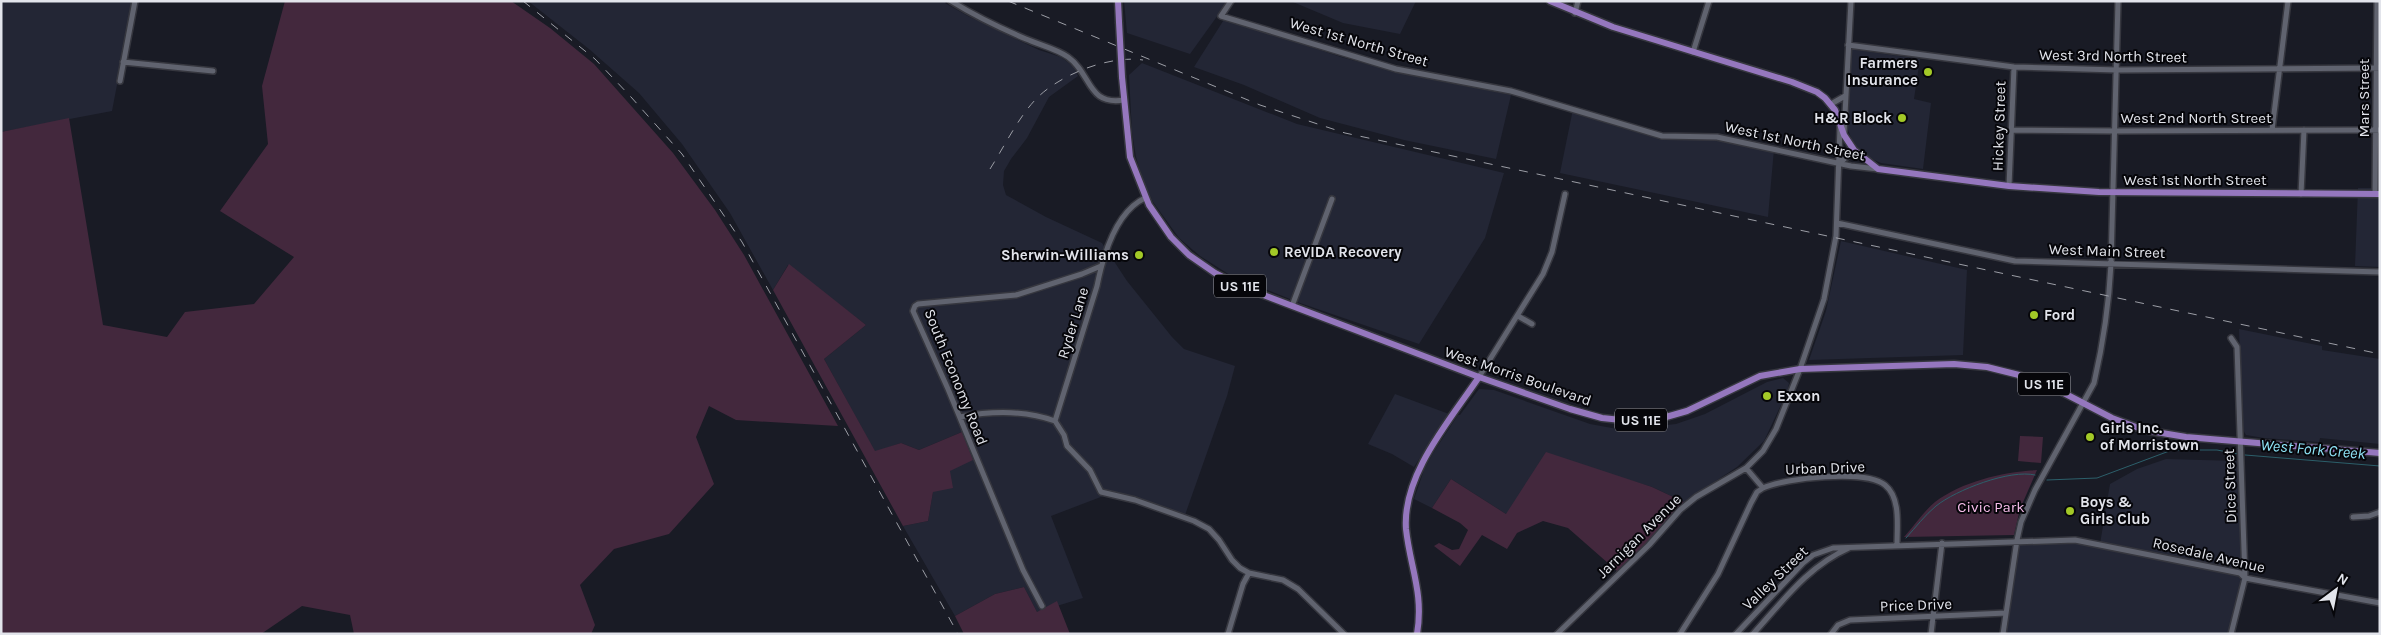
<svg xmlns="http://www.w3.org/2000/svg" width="2381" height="635" font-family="Karla,sans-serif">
	<rect width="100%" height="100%" fill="#191b25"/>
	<path fill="#232635" d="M1 1H133L112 111 1 132Z
		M528 1H946L945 3 968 16 1039 50 1061 57 1074 67 1078 76 1049 97 1027 138 1011 159 1004 171 1003 185 1006 195 1046 217 1102 243 1127 281 1172 337 1184 349 1235 366 1227 396 1185 515 1128 497 1118 499 1106 495 1051 516 1083 598 1037 612 1024 587 995 594 955 616 903 526 928 521 933 492 950 471 962 432 919 450 901 443 875 452 824 359 866 325 788 265 773 290 730 213 682 144 639 93 589 49Z
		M1124 1H1228L1190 54 1127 33Z
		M1416 1 1400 34 1343 23 1293 2Z
		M1225 18 1341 57 1409 75 1511 95 1496 159 1404 140 1320 118 1244 85 1194 67Z
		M1850 49 1920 59 1914 99 1931 103 1923 169 1881 163 1865 156 1853 143 1847 127Z
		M1142 63 1297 124 1504 173 1485 238 1419 344 1300 303 1230 275 1200 256 1179 238 1153 202 1143 181 1136 157 1132 132 1129 75Z
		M1573 109 1662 136 1717 137 1774 149 1768 217 1560 173Z
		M2358 188H2380V267L2355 266Z
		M1841 241 1967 270 1963 355 1809 360 1826 311Z
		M2239 329 2322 346V350L2380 359V444L2320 438 2319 442 2264 438 2246 435 2243 430Z
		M1783 378 1789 383 1788 390 1764 441 1737 467 1684 502 1652 487 1602 472 1506 514 1451 479 1432 508 1414 499 1424 470 1433 453 1458 415H1460L1479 389 1494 390 1590 424 1623 430 1676 424 1705 414 1767 382Z
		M1395 394 1449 414 1414 467 1392 454 1368 444Z
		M2166 459 2237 461 2242 464 2245 578 2232 634H2003L2017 540 2057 539 2100 544 2110 484 2137 469Z"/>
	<path fill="#43283d" d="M285 1H511L550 28 594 64 673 153 715 210 744 255 838 426 736 420 709 406 696 437 714 484 669 534 614 549 580 585 595 625 591 634H354L350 615 302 606 261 634H1V132L69 118 103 325 167 337 185 312 254 304 294 257 220 211 268 144 262 86Z
		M789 264 866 325 824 359 875 451 901 443 919 450 962 432 973 460 950 471 953 488 933 492 928 521 903 526 773 290Z
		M2020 436 2043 437 2041 463 2018 461Z
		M1546 452 1652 487 1684 502 1646 544 1617 571 1568 528 1543 521 1517 533 1507 549 1482 535 1460 566 1434 546 1439 543 1452 550 1459 549 1468 530 1460 523 1432 508 1451 479 1506 514Z
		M2037 470 2020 509 2014 535 1904 537C1914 526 1924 511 1935 502 1963 481 2003 472 2037 470Z
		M1024 587 1037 612 1057 601 1070 634H964L955 616 995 594Z"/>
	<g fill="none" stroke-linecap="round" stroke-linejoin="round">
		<path stroke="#2c5f6a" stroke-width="1" d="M2245 455 2380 466
			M2047 480 2097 478 2172 450H2217L2238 454
			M1906 538C1916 527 1925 515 1936 506 1956 490 2010 469 2035 475"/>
		<g stroke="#36373f" stroke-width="8">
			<path id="minor" d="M951 1C975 16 1000 28 1026 39 1040 45 1057 49 1068 57 1092 74 1087 106 1124 100
				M1231 1 1221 16 1396 69 1511 91 1662 136 1717 137 1851 166 1878 169
				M1575 13 1578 1
				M1848 45 2014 67 2117 70 2380 68
				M1693 52 1709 1
				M123 62 213 71
				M120 81 135 1
				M1831 104 1845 96
				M2012 130 2115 131 2380 130
				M2272 130 2288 1
				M1844 133 1851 1
				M1840 163 1854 150
				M2009 186 2014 67
				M2301 194 2304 130
				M2375 194 2377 1
				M1837 223 2015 261 2380 272
				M1292 306 1332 199
				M1518 316 1532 324
				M2231 338 2237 347 2245 578 2231 634
				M1479 377 1543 274 1552 252 1565 194
				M960 417C991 411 1024 410 1055 421
				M1055 421 1064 435 1067 446 1090 470 1101 492 1135 500 1194 521 1209 529 1219 540 1232 560 1240 568 1249 573 1283 580 1298 589 1344 634
				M1055 421 1097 286C1103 256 1115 212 1145 198
				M1763 488C1785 478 1866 469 1885 485 1901 498 1897 526 1897 544
				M2353 517 2369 516 2380 512
				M1042 606 1023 570 948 389 913 311 915 306 918 304 1016 295 1082 274 1101 266
				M1228 634 1243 584 1249 573
				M1557 634 1649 545 1680 510 1696 497 1746 468 1763 451 1776 429 1800 369 1824 299 1836 236 1840 127
				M1680 634 1718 574 1751 503 1757 492 1763 488 1746 468
				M1736 634 1803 563 1813 555 1833 548 2075 540 2240 573 2245 578 2380 603
				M1753 634C1782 602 1808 566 1849 548
				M1831 634 1838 625 1850 620 2006 613
				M1931 634 1942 543
				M2003 634 2017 540 2021 522 2035 490 2094 383C2103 344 2109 304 2111 264L2118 1"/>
		</g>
		<g stroke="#36373f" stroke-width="9">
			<path id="major" d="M1118 1 1119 22
				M1550 1 1613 27 1792 82 1817 92 1825 98 1835 110 1844 135 1854 150 1878 169 2009 186 2099 192 2380 194
				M1122 77 1130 157 1149 205 1171 237 1189 255 1215 273 1240 286 1479 377 1570 409 1602 418 1631 421 1659 419 1687 411 1760 376 1800 369 1954 364 1987 367 2019 375 2056 389 2112 418 2144 430 2186 437 2380 453
				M1417 634C1424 593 1410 567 1406 529 1402 475 1450 420 1479 377"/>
		</g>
		<use href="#minor" stroke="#60636f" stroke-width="5"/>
		<use href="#major" stroke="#9577be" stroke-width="6"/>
		<path stroke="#9c9ea6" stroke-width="1" stroke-dasharray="9 9" stroke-linecap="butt" d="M523 1 595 59 631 97 682 154 742 242 958 634
			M1008 1 1260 105 1345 133 2380 354
			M990 169C1004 147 1019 116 1037 98 1061 74 1110 55 1143 60"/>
		<g stroke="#36373f" stroke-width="9" stroke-linecap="butt">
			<path id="major-bridge" d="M1119 22 1122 77"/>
		</g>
		<use href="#major-bridge" stroke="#9577be" stroke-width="6"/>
	</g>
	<g fill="#a3c927" stroke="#06060a" stroke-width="2">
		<circle cx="1928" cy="72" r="5"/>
		<circle cx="1902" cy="118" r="5"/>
		<circle cx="1274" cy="252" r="5"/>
		<circle cx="1139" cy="255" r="5"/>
		<circle cx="2034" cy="315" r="5"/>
		<circle cx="1767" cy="396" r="5"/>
		<circle cx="2090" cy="437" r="5"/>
		<circle cx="2070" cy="511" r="5"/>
	</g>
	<g text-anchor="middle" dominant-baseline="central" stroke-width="4" stroke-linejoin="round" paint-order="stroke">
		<g fill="#06060a" stroke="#a0a1a8" stroke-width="1">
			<rect x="1214" y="274.5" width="52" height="23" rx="4"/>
			<rect x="2018" y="372.5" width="52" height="23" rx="4"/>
			<rect x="1615" y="408.5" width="52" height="23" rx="4"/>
		</g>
		<g font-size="14" font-weight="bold" fill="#e2e4eb">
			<text x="1240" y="286">US 11E</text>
			<text x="2044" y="384">US 11E</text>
			<text x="1641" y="420">US 11E</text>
		</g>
		<g font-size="15" fill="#e2e4eb" stroke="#06060a">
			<text transform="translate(1359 42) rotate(16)">West 1st North Street</text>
			<text transform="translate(2113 56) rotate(1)">West 3rd North Street</text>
			<text transform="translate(2364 98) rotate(-90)">Mars Street</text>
			<text x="2196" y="118">West 2nd North Street</text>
			<text transform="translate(1999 126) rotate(-88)">Hickey Street</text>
			<text transform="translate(1795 141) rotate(12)">West 1st North Street</text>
			<text x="2195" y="180">West 1st North Street</text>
			<text transform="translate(2107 251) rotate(2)">West Main Street</text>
			<text transform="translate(1073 323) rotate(-73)">Ryder Lane</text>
			<text transform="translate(1518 376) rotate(19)">West Morris Boulevard</text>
			<text transform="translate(956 377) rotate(68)">South Economy Road</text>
			<text transform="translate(1825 468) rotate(-2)">Urban Drive</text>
			<text transform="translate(2230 486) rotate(-92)">Dice Street</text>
			<text transform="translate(1639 536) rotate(-45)">Jarnigan Avenue</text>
			<text transform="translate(2209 555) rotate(13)">Rosedale Avenue</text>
			<text transform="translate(1775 578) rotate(-44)">Valley Street</text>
			<text transform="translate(1916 605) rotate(-2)">Price Drive</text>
		</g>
		<g font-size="15" font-weight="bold" fill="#e2e4eb" stroke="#06060a" text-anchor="start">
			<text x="1918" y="63" text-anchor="end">Farmers<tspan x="1918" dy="17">Insurance</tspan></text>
			<text x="1892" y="118" text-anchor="end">H&amp;R Block</text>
			<text x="1284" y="252">ReVIDA Recovery</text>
			<text x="1129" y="255" text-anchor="end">Sherwin-Williams</text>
			<text x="2044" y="315">Ford</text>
			<text x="1777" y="396">Exxon</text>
			<text x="2100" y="428">Girls Inc.<tspan x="2100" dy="17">of Morristown</tspan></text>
			<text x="2080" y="502">Boys &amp;<tspan x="2080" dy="17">Girls Club</tspan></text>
		</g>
		<g font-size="15" fill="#f7bdea" stroke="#06060a">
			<text x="1991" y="507">Civic Park</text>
		</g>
		<g font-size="16" font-style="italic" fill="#8fe5f8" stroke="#06060a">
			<text transform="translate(2313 449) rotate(5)">West Fork Creek</text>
		</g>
	</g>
	<rect width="2381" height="635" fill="none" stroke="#e2e4eb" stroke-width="5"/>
	<g transform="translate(2336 590) rotate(32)" stroke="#06060a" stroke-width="4" paint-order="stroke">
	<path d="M0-4L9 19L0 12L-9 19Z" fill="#e2e4eb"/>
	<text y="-8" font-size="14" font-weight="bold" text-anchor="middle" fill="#e2e4eb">N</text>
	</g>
</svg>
